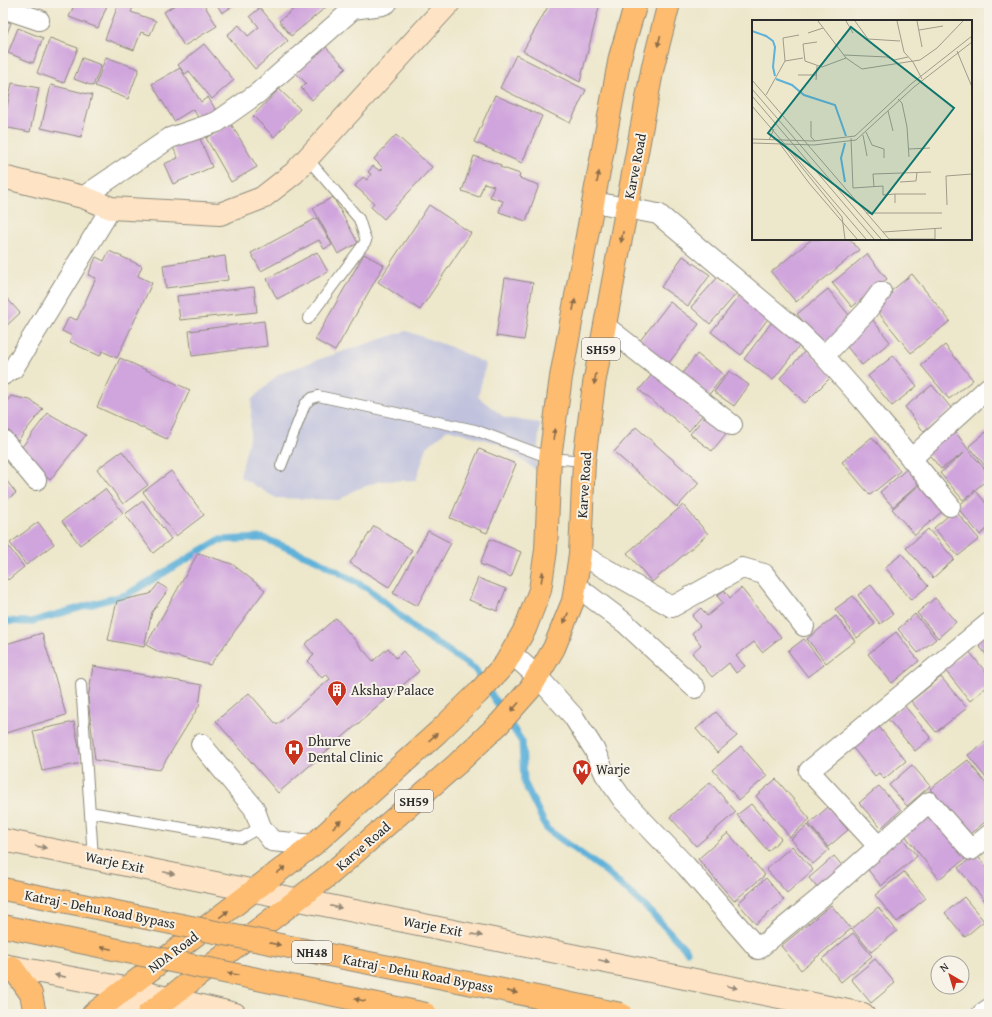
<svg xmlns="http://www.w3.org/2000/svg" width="992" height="1017" font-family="'Gentium Book Plus',serif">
	<rect width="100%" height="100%" fill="#f7f3e8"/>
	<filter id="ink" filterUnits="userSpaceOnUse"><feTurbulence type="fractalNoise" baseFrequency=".025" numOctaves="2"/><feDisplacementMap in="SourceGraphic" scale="8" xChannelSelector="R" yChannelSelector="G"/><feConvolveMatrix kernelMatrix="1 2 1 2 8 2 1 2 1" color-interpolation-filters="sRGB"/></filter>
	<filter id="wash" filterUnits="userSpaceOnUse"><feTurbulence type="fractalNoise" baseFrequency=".012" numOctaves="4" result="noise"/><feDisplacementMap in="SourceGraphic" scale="16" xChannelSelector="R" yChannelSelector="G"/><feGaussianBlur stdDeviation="0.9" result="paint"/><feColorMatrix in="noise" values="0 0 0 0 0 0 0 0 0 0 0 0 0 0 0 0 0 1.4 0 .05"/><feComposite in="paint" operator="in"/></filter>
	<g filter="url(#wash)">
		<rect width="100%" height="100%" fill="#ede7cb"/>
		<path fill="#c0c2dd" d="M406 331 451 347 486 364 478 397 505 418 540 423 536 470 497 443 448 429 427 447 416 480 380 481 355 490 339 500 276 498 240 477 250 434 252 399 279 374 317 360Z"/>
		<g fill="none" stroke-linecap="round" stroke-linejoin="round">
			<path stroke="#5eb1d9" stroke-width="7" d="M3 621 30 622 128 594 219 540 263 538 317 560 370 590 418 631 475 669 522 742 524 782 547 829 604 870 651 912 687 951"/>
		</g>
		<g id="blocks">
			<path fill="#d0a5dd" d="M75 3H108L98 28 69 17Z
				M119 3 134 5 131 12 156 21 150 35 141 32 134 50 105 39Z
				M178 3H203L217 26 184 46 164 12Z
				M216 3H238L222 13Z
				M301 3H331L291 36 279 21Z
				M550 3H600L580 82 523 51Z
				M260 8 288 41 255 69 227 35 239 25 248 36 259 27 250 16Z
				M3 20 11 23 3 44Z
				M18 28 43 38 33 63 8 53Z
				M50 38 78 48 64 83 37 73Z
				M322 43 346 68 312 100 301 88 306 83 296 73 311 59Z
				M204 44 234 80 212 99 189 71 185 74 178 65Z
				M516 55 586 90 570 123 500 88Z
				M106 57 139 69 128 99 95 86Z
				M82 58 101 65 93 86 74 79Z
				M180 68 201 102 208 97 217 112 201 122 193 109 174 121 152 84Z
				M12 83 39 88 30 132 3 127Z
				M51 85 92 95 81 137 41 128Z
				M279 89 300 109 274 137 253 116Z
				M495 95 542 116 522 163 474 142Z
				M231 124 257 167 231 182 206 138Z
				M198 134 212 167 173 184 164 164 178 158 172 145Z
				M396 135 432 167 384 219 371 207 374 203 355 186 363 177 367 180 371 174 368 172 373 166 380 171 383 168 374 159Z
				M474 156 501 165 500 167 520 174 519 178 539 185 526 221 499 212 503 201 490 197 494 186 484 183 479 197 462 191Z
				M333 197 358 243 338 254 313 208Z
				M429 205 471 233 420 310 378 282Z
				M317 218 332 245 324 249 319 240 261 271 251 253Z
				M812 239H850L859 250 796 302 771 272Z
				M109 251 142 266 138 276 152 283 117 358 102 351 100 356 70 342 72 336 62 331 69 317 77 320 96 278 88 275 96 257 104 261Z
				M317 252 328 272 277 299 267 279Z
				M364 254 384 265 335 351 315 340Z
				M867 254 887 279 852 307 832 283Z
				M225 256 228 280 166 288 163 265Z
				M683 256 710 275 688 306 661 287Z
				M912 274 950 321 911 353 873 306Z
				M718 277 737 293 710 324 691 307Z
				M505 278 533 283 524 340 496 336Z
				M254 287 257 312 180 320 177 296Z
				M828 289 853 320 822 345 797 314Z
				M3 294 20 313 3 329Z
				M741 294 770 316 741 355 711 332Z
				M670 302 699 324 668 364 639 342Z
				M774 319 803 341 773 380 744 359Z
				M872 319 890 342 862 365 843 342Z
				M264 321 267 346 192 356 189 331Z
				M945 345 973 380 949 399 921 365Z
				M807 349 833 375 805 403 780 378Z
				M697 354 724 375 708 396 681 375Z
				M893 356 917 386 892 406 868 376Z
				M120 358 190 390 167 439 97 407Z
				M729 371 749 385 734 406 714 392Z
				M654 372 704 413 689 431 639 390Z
				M932 385 952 409 924 432 905 407Z
				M11 396 30 400 43 409 16 443 3 431V406Z
				M48 413 86 435 50 480 18 452Z
				M707 414 728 431 712 451 690 434Z
				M636 427 699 483 677 507 614 452Z
				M954 430 968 449 989 474V478L963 500 940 473 964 453 941 469 926 451Z
				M986 432 989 435V471L969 446Z
				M872 437 900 471 870 495 842 462Z
				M479 449 516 464 487 533 450 518Z
				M122 451 148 485 123 504 97 469Z
				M908 468 921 482 893 507 880 492Z
				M171 471 204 515 176 536 143 492Z
				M3 476 16 493 3 502Z
				M924 481 947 507 915 535 892 509Z
				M105 489 123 513 80 545 62 521Z
				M976 491 989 507V527L980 535 957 507Z
				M143 501 171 539 153 553 125 514Z
				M683 505 708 534 652 582 627 553Z
				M955 510 979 539 958 556 934 528Z
				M38 522 54 544 26 565 10 543Z
				M374 526 412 550 389 587 350 563Z
				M928 529 954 559 933 578 906 548Z
				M428 531 451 543 417 606 393 593Z
				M490 539 521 552 511 577 480 564Z
				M5 542 24 567 8 580 3 573V544Z
				M198 553 232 564 265 590 210 665 159 652 146 645Z
				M902 554 928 586 911 600 885 567Z
				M478 578 506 589 497 611 469 600Z
				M159 583 168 590 152 612 144 647 108 640 117 601 150 594Z
				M871 585 893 614 880 624 858 595Z
				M741 588 781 637 762 652 754 642 736 656 745 666 736 673 729 663 712 677 692 653 701 645 692 633 700 626 692 616 701 608 707 616 723 603 717 596 724 590 730 598Z
				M853 596 875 624 857 638 835 609Z
				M935 598 956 622 938 638 917 613Z
				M915 614 936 639 918 653 898 629Z
				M836 616 855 641 826 663 807 639Z
				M336 618 373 661 388 648 396 658 403 651 419 671 278 793 216 721 249 693 277 725 330 679 326 674 322 678 308 661 314 655 305 644Z
				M896 632 919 661 892 683 868 654Z
				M989 632V658L976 642Z
				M42 633 66 715 3 734V645Z
				M804 639 824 665 808 677 788 651Z
				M968 650 989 676V685L970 701 944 669Z
				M93 666 202 685 199 706 160 770 95 760 88 699Z
				M941 677 967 708 936 732 911 701Z
				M904 705 931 738 915 751 887 718Z
				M716 712 737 736 717 753 696 729Z
				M74 722 82 763 42 771 33 731Z
				M876 723 906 761 884 779 879 773 875 776 850 744Z
				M989 739V782L968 755Z
				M741 746 767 776 739 800 713 770Z
				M968 760 989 788V819L966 837 930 789Z
				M912 765 930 786 907 806 889 785Z
				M776 779 810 819 790 837 756 796Z
				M710 782 736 812 696 846 670 817Z
				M879 786 901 810 881 828 859 803Z
				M751 804 781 839 768 851 737 815Z
				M828 807 848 830 828 847 809 824Z
				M934 811 969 856 939 879 904 834Z
				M808 825 829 850 813 864 791 839Z
				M728 833 765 875 734 901 698 859Z
				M901 837 917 856 881 886 865 866Z
				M792 846 813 870 787 893 766 869Z
				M976 854 989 870V906L958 868Z
				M834 856 845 869 820 891 809 878Z
				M904 872 926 898 897 922 875 895Z
				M766 878 784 900 756 924 738 903Z
				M964 897 984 921 965 937 945 913Z
				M831 905 851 929 801 970 781 946Z
				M878 907 897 931 871 952 852 929Z
				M853 933 872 956 841 982 822 959Z
				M875 959 895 983 871 1003 851 979Z"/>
		</g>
	</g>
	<g filter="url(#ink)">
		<use href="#blocks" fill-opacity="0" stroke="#8c897b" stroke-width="1"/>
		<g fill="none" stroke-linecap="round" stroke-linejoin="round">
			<g stroke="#8c897b" stroke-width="12">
				<path id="lane" d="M307 158 359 219 366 241 308 319
					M281 466 305 404 312 398 318 396 475 430 550 458 584 461
					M81 684 93 857
					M90 812 241 838 261 827"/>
			</g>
			<g stroke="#8c897b" stroke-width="22">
				<path id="street" d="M3 8 39 20
					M83 197 170 138 217 122 258 93 353 9 382 5 387 3
					M594 202 658 214 799 332 824 356 863 400 950 506
					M605 326 732 425
					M824 356 866 312 881 292
					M3 375 13 369 111 208
					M3 440 36 480
					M911 459 989 387
					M580 554 672 607 742 568 764 574 804 626
					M575 585 625 623 695 688
					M511 653 538 677 573 716 594 749 605 774 623 800 686 866 758 949 819 899 929 802 971 850 989 835
					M201 744 254 808 261 827 272 841 313 845
					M879 847 809 771 989 623
					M982 1014 989 1009"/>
			</g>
			<g stroke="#8c897b" stroke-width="24">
				<path id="secondary" d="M3 177 83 197 111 208 220 214 262 198 294 173 449 3
					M3 840 863 1014
					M3 965 125 988 235 1014
					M114 999 139 1014"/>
			</g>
			<g stroke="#8c897b" stroke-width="24">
				<path id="primary" d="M12 967 31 994 35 1014
					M93 1014 313 845 438 732 478 693 505 664 525 629 540 590 546 550 550 458 561 377 620 57 636 3
					M148 1014 328 876 457 764 499 724 530 689 554 648 573 601 580 554 584 461 594 384 653 66 669 3"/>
			</g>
			<use href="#lane" stroke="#fff" stroke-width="10"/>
			<use href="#street" stroke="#fff" stroke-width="20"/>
			<use href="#secondary" stroke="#fee4c5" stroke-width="22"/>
			<use href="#primary" stroke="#fdbc6f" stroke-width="22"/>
			<g stroke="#8c897b" stroke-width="24" stroke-linecap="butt">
				<path id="highway-bridge" d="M3 889 621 1014
					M3 926 426 1014"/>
			</g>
			<use href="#highway-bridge" stroke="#fdbc6f" stroke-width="22"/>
		</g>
		<defs><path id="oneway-solid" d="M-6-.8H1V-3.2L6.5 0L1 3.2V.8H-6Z"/></defs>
		<g fill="#8a6c4a">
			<use href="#oneway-solid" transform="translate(659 41) rotate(104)"/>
			<use href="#oneway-solid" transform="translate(598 177) rotate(-79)"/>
			<use href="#oneway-solid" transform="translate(622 237) rotate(101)"/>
			<use href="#oneway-solid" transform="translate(574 305) rotate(-80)"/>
			<use href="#oneway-solid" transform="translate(595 379) rotate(100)"/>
			<use href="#oneway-solid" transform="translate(554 434) rotate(-82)"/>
			<use href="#oneway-solid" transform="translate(542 577) rotate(-82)"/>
			<use href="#oneway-solid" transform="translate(566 618) rotate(112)"/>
			<use href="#oneway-solid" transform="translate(515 707) rotate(132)"/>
			<use href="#oneway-solid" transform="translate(433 737) rotate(-42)"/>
			<use href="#oneway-solid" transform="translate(337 824) rotate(-42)"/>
			<use href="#oneway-solid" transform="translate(281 870) rotate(-38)"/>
			<use href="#oneway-solid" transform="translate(224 914) rotate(-37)"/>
			<use href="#oneway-solid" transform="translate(275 944) rotate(11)"/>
			<use href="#oneway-solid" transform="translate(106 948) rotate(-168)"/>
			<use href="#oneway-solid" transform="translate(233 974) rotate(-168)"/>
			<use href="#oneway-solid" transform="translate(512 992) rotate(11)"/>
			<use href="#oneway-solid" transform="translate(360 1000) rotate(-168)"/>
		</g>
		<g fill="#948878">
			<use href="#oneway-solid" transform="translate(41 847) rotate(11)"/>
			<use href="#oneway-solid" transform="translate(169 873) rotate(12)"/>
			<use href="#oneway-solid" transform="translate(336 907) rotate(11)"/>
			<use href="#oneway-solid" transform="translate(477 935) rotate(11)"/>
			<use href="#oneway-solid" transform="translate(604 961) rotate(12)"/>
			<use href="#oneway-solid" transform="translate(60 976) rotate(-169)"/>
			<use href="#oneway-solid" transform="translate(732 987) rotate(12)"/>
		</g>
	</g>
	<defs>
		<g id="building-pin" transform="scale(1)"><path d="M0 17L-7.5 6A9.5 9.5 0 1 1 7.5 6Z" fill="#c8321e" stroke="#f7f3e8"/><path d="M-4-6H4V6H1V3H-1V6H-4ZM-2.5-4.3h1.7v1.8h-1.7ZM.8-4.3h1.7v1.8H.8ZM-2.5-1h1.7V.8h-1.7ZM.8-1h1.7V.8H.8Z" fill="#fff"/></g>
		<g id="hospital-pin" transform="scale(1)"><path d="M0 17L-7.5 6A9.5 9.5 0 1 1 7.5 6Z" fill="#c8321e" stroke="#f7f3e8"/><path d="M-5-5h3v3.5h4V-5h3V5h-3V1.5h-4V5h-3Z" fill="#fff"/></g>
		<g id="metro-pin" transform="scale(1)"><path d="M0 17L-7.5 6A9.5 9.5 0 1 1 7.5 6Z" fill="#c8321e" stroke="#f7f3e8"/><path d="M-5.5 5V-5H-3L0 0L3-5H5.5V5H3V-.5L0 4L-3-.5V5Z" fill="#fff"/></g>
	</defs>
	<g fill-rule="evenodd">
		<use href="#building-pin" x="337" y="690"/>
		<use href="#hospital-pin" x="294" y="749"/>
		<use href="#metro-pin" x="582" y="769"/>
	</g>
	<g text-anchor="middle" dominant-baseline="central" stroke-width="4" stroke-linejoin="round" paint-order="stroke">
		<g fill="#f7f3e8" stroke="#686764" stroke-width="1">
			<rect x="582" y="338" width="38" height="22" rx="3"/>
			<rect x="395" y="790" width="38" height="22" rx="3"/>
			<rect x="292" y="941" width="40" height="22" rx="3"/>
		</g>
		<g font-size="13" font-weight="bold" fill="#2b2b2b">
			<text x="601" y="349">SH59</text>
			<text x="414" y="801">SH59</text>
			<text x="312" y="952">NH48</text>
		</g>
		<g font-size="14" fill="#2b2b2b" stroke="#f7f3e8">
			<text transform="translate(635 166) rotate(-79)">Karve Road</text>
			<text transform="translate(584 485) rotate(-86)">Karve Road</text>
			<text transform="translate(363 846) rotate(-41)">Karve Road</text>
			<text transform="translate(115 862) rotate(12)">Warje Exit</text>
			<text transform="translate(100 909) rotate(11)">Katraj - Dehu Road Bypass</text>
			<text transform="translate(433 926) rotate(11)">Warje Exit</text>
			<text transform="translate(173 952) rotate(-37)">NDA Road</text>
			<text transform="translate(418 973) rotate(11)">Katraj - Dehu Road Bypass</text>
		</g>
		<g font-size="14" fill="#2b2b2b" stroke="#f7f3e8" text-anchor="start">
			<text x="351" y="690">Akshay Palace</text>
			<text x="308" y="741">Dhurve<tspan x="308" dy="16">Dental Clinic</tspan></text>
			<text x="596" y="769">Warje</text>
		</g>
	</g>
	<g transform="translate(752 20)">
		<rect width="220" height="220" fill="#ede7cb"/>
		<path fill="none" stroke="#5eb1d9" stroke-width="2" d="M0 11 14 16 21 21 23 27 21 47 23 56M24 59 40 65 52 75 83 85 94 116M93 162 89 138 93 123"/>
		<path fill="none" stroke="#9f9c8b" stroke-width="1" d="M66 1 94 38 110 49 168 40 185 28 211 1M94 1 101 13M103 1 116 19 148 21M145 1 152 32 161 42 170 59M165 1 170 27M167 10 191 6M56 13 71 8M47 15 31 18 33 41 51 38M65 22 51 24 53 41 70 47 94 38M205 31 220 67M92 35 135 37 142 40 156 37M46 55H64M0 60 137 219M64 60 65 46M0 69 129 219M14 75 33 41M0 76 122 219M146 79 150 83 155 107 157 137M0 86 114 219M136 91 141 111M59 101V117L63 121M114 112 120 125 132 129V138M111 115 115 136M99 118 101 168 131 166V175L143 174M0 119 62 121 103 116 159 64 220 16M17 120 22 109M0 123 62 125 104 120 162 67 220 22M28 124 57 163 105 219M31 124 90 197 93 219M157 129 178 128M148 162 164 161 165 152M122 167 121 154 179 152M143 183V174H174M195 185 194 156 220 154M114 193H190M131 212 190 208M137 219H183V208"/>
		<path fill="#0f766e" fill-opacity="0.15" stroke="#0f766e" stroke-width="2" d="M99 7 202 88 120 194 16 113Z"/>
		<rect width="220" height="220" fill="none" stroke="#2b2b2b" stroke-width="2"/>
	</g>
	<rect width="992" height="1017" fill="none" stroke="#f7f3e8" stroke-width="16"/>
	<g transform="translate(950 975) rotate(322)"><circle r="19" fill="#f7f3e8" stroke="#a5a39c"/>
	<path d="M0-3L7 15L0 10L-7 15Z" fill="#c8321e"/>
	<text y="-6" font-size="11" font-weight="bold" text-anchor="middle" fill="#2b2b2b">N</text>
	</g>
</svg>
